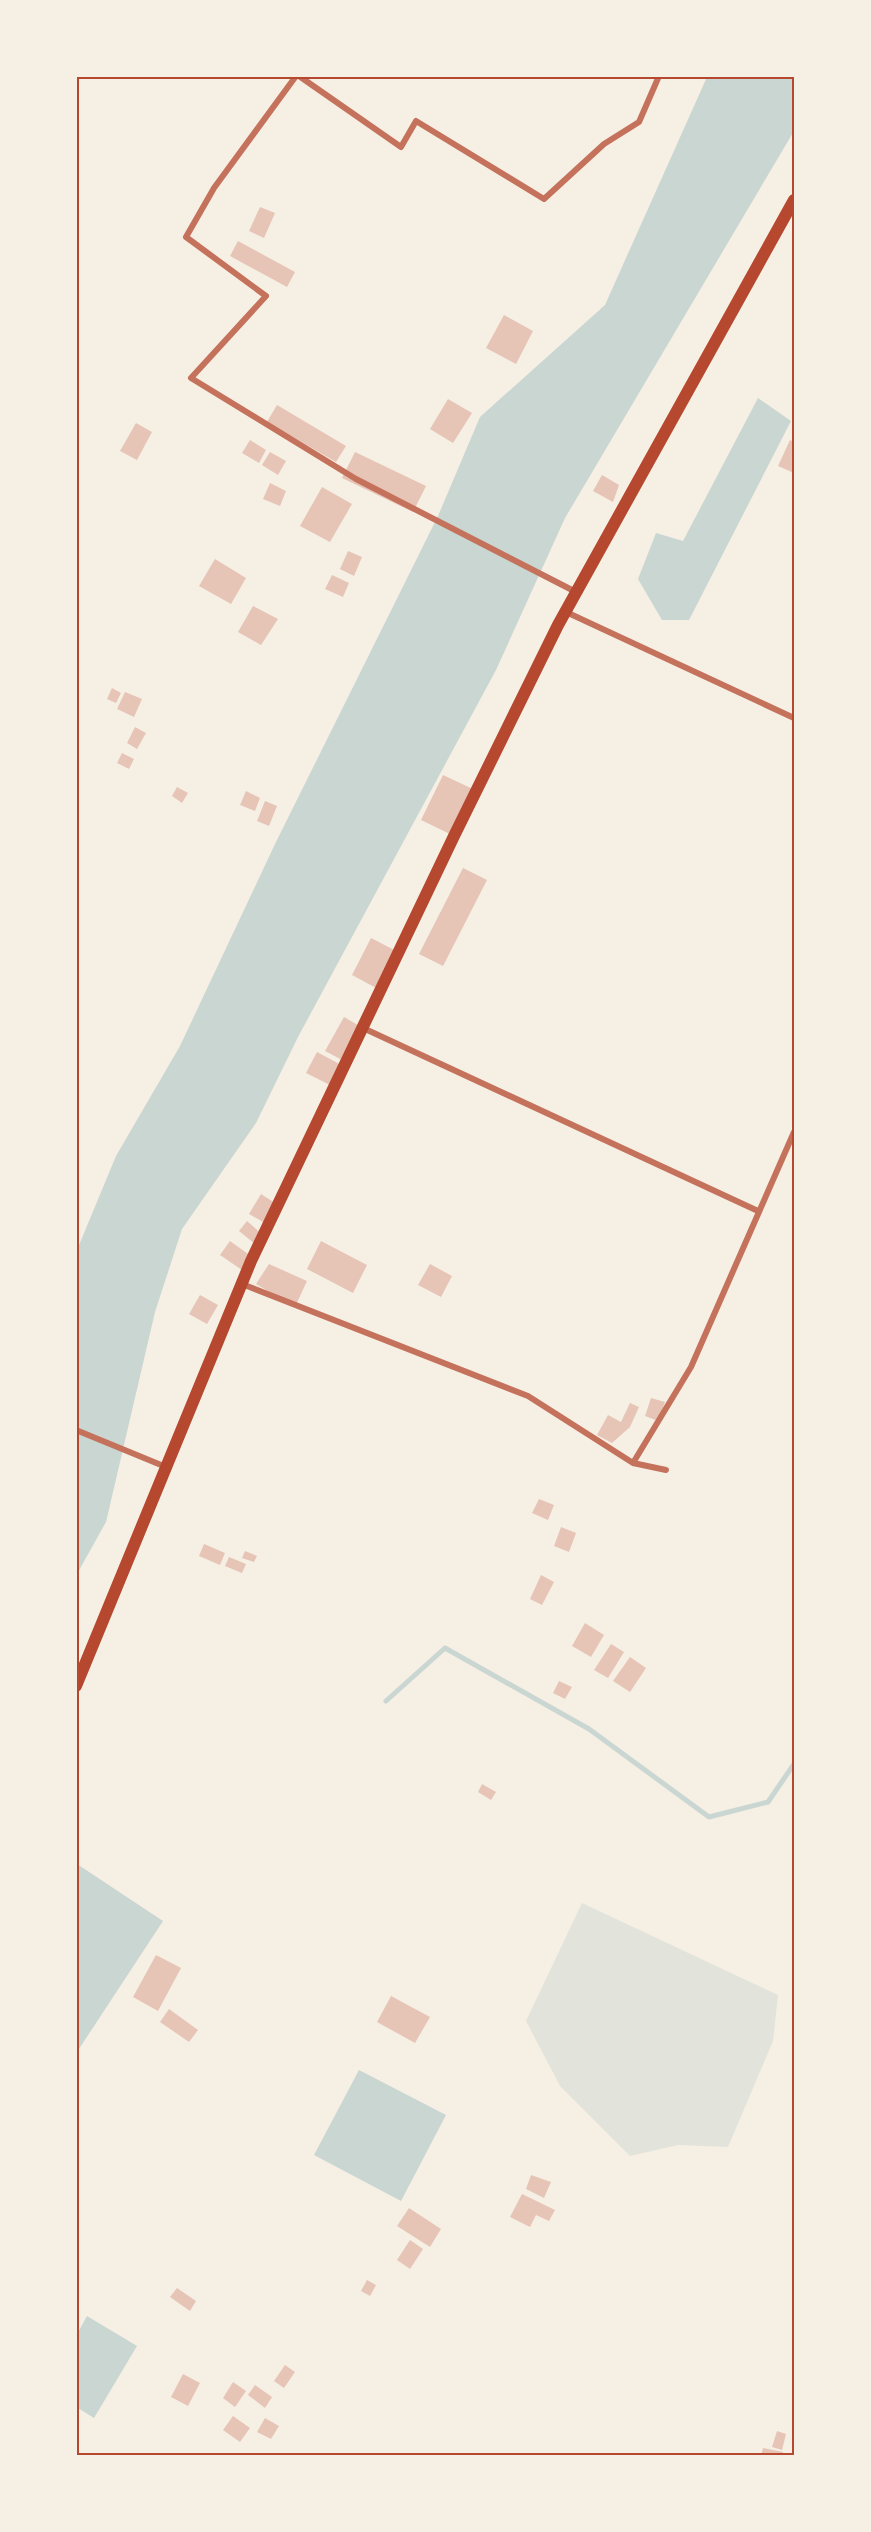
<svg xmlns="http://www.w3.org/2000/svg" width="871" height="2532" font-family="Montserrat,sans-serif">
	<rect width="100%" height="100%" fill="#f6efe4"/>
	<path fill="#e2e4dc" d="M582 1903 778 1995 773 2041 728 2147 678 2145 630 2156 560 2086 526 2021Z"/>
	<path fill="#c9d6d2" d="M707 77H794V131L565 518 496 670 298 1037 256 1123 182 1229 155 1312 106 1522 77 1574V1250L116 1156 180 1046 276 842 438 516 480 417 605 305Z
		M758 398 791 421 689 620H662L638 579 656 533 683 541Z
		M77 1864 163 1921 77 2052Z
		M359 2070 446 2115 401 2201 314 2155Z
		M87 2316 137 2346 94 2418 78 2408 77 2402V2334Z"/>
	<g fill="none" stroke-linecap="round" stroke-linejoin="round">
		<path stroke="#c9d6d2" stroke-width="5" d="M386 1701 445 1648 589 1729 709 1817 768 1802 794 1764"/>
	</g>
	<path fill="#e6c5b7" d="M260 207 275 213 264 238 249 231Z
		M238 241 295 272 287 287 230 256Z
		M504 315 533 331 516 364 486 348Z
		M448 399 472 413 453 443 430 429Z
		M277 405 346 446 336 462 267 422Z
		M136 423 152 432 137 460 120 451Z
		M250 440 266 450 259 463 242 453Z
		M790 440 794 442V473L778 466Z
		M270 452 286 461 278 475 262 465Z
		M355 452 426 486 413 512 342 478Z
		M602 475 619 485 613 502 593 491Z
		M270 483 286 491 280 506 263 499Z
		M322 487 352 504 330 542 300 526Z
		M348 551 362 557 354 576 340 569Z
		M215 559 246 578 231 604 199 586Z
		M332 575 349 583 343 597 325 589Z
		M253 606 278 619 261 645 238 632Z
		M112 688 121 693 116 703 107 699Z
		M125 692 142 699 134 717 117 709Z
		M135 727 146 733 137 749 127 743Z
		M122 753 134 759 129 769 117 763Z
		M443 775 475 790 454 836 421 820Z
		M177 787 188 793 182 803 172 796Z
		M246 791 260 798 255 811 240 805Z
		M265 801 277 806 269 826 257 821Z
		M463 868 487 880 443 966 419 954Z
		M371 938 398 952 378 989 352 975Z
		M344 1017 363 1028 344 1061 325 1051Z
		M317 1052 345 1067 334 1087 306 1073Z
		M261 1194 275 1203 263 1222 249 1214Z
		M247 1221 263 1235 255 1244 239 1231Z
		M230 1241 251 1256 242 1270 220 1255Z
		M321 1241 367 1265 353 1293 307 1269Z
		M269 1264 307 1281 295 1307 256 1284Z
		M430 1264 452 1276 441 1297 418 1285Z
		M200 1295 218 1305 207 1324 189 1314Z
		M651 1398 665 1402 658 1421 645 1416Z
		M630 1403 639 1407 630 1427 612 1443 597 1435 608 1415 621 1422Z
		M539 1499 554 1505 548 1520 532 1513Z
		M561 1527 576 1533 569 1552 554 1546Z
		M204 1544 225 1553 220 1565 199 1556Z
		M245 1551 257 1556 254 1562 242 1558Z
		M229 1557 246 1564 242 1573 225 1566Z
		M541 1575 554 1582 542 1605 530 1599Z
		M585 1623 604 1635 591 1657 572 1646Z
		M611 1644 624 1652 608 1678 594 1670Z
		M630 1657 646 1668 630 1692 613 1681Z
		M559 1681 572 1687 565 1699 553 1693Z
		M482 1784 496 1792 491 1800 478 1792Z
		M156 1955 181 1968 158 2011 133 1997Z
		M391 1996 430 2017 415 2043 377 2022Z
		M169 2009 198 2030 189 2042 160 2022Z
		M531 2175 551 2182 544 2198 526 2189Z
		M522 2194 555 2210 549 2221 536 2215 530 2227 510 2217Z
		M409 2208 441 2229 430 2247 397 2226Z
		M410 2240 423 2249 410 2269 397 2260Z
		M367 2280 376 2285 370 2296 361 2291Z
		M177 2288 196 2301 190 2311 170 2297Z
		M285 2365 295 2372 284 2388 274 2381Z
		M183 2374 200 2383 188 2406 171 2397Z
		M233 2382 246 2391 235 2407 223 2398Z
		M255 2385 272 2397 265 2408 248 2395Z
		M233 2416 250 2428 240 2442 223 2430Z
		M265 2418 279 2426 271 2439 257 2432Z
		M777 2431 786 2434 782 2450 772 2447Z
		M763 2448 783 2452V2456H761Z"/>
	<g fill="none" stroke-linecap="round" stroke-linejoin="round">
		<path stroke="#c5725c" stroke-width="6" d="M296 76 214 188 186 237 266 296 191 378 356 479 576 592
			M299 76 401 147 416 121 544 199 604 144 639 122 659 76
			M566 612 794 718
			M363 1028 758 1211
			M242 1284 528 1396 633 1463 666 1470
			M76 1430 166 1467
			M633 1463 691 1367 794 1132"/>
		<path stroke="#b5482f" stroke-width="12" d="M76 1686 251 1261 454 836 558 625 794 200"/>
	</g>
	<rect width="871" height="2532" fill="none" stroke="#f6efe4" stroke-width="156"/>
	<rect x="78" y="78" width="715" height="2376" fill="none" stroke="#b5482f" stroke-width="2"/>
</svg>
